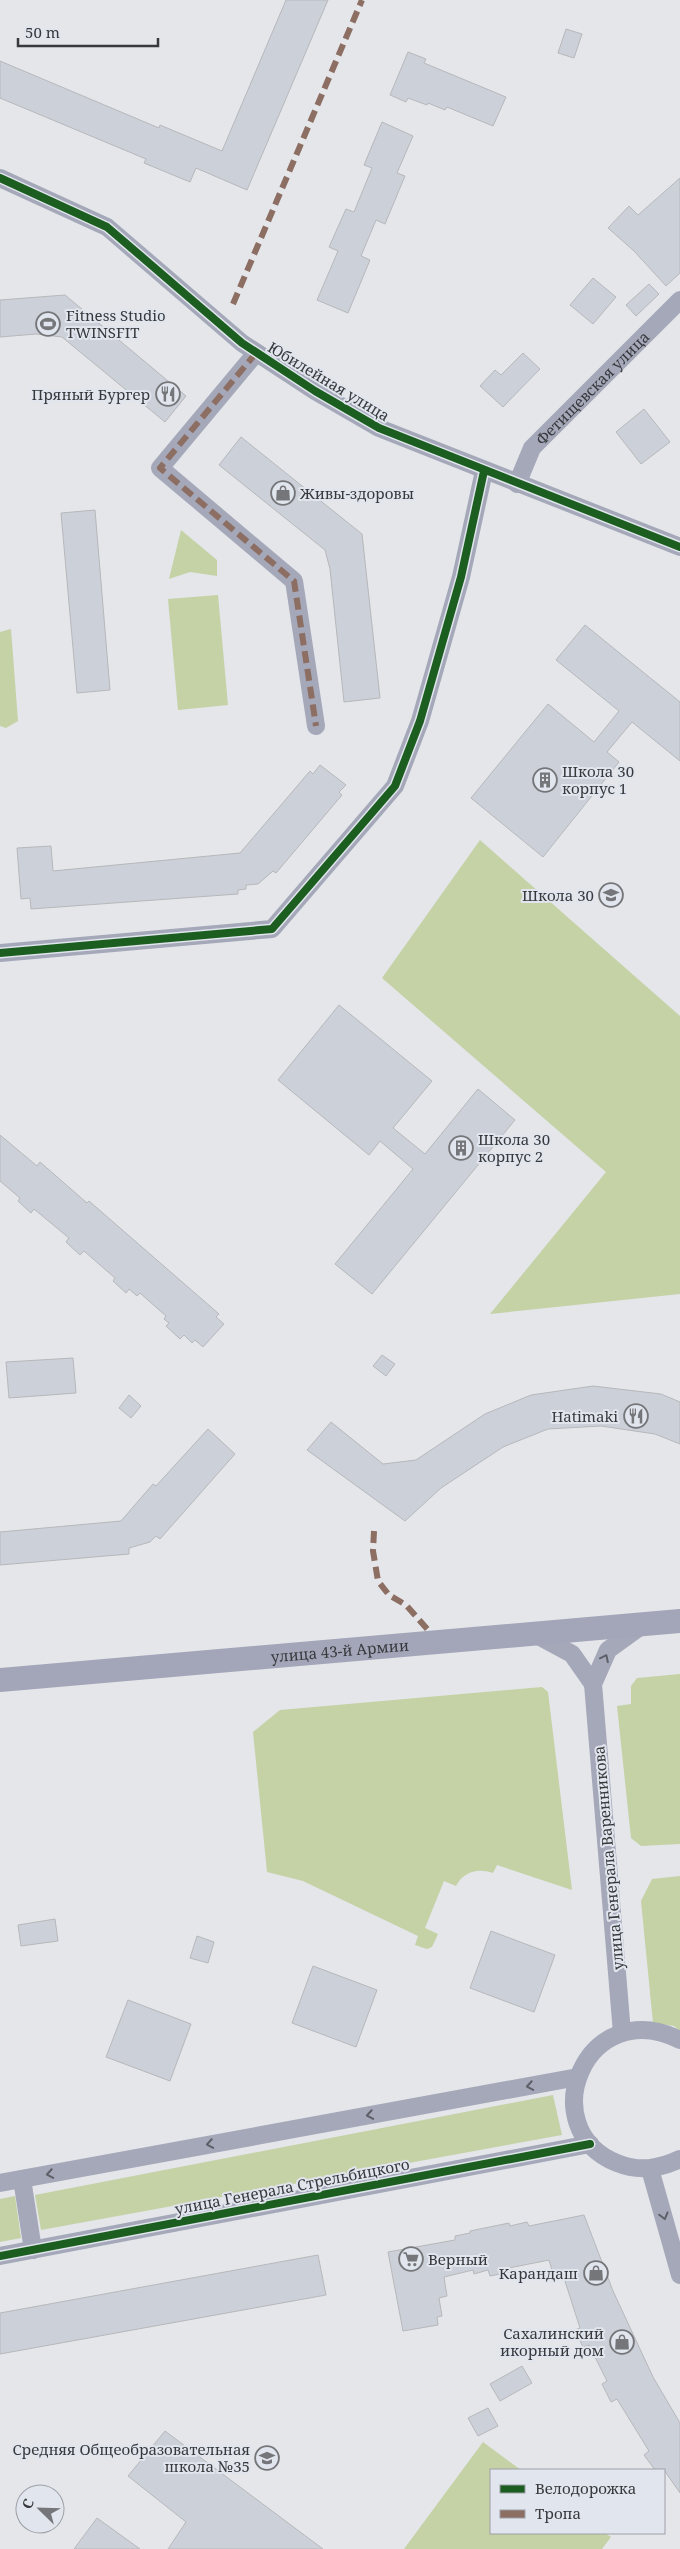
<svg xmlns="http://www.w3.org/2000/svg" width="680" height="2549" font-family="'Noto Serif',serif">
	<rect width="100%" height="100%" fill="#e4e6ea"/>
	<path fill="#c4d2a5" d="M181 530 217 560V576L190 572 169 579Z
		M218 595 228 705 178 710 168 599Z
		M11 629 18 721 6 728 0 726V632Z
		M480 840 680 1016V1294L490 1314 606 1172 382 978Z
		M680 1674V1844L641 1846 631 1838 617 1706 631 1704V1686L637 1678Z
		M542 1687 548 1692 572 1890 497 1865 493 1873C478 1868 464 1871 456 1886L444 1881 425 1928 438 1934 432 1947 427 1949 415 1945 418 1936 303 1881 267 1872 253 1732 280 1710Z
		M680 1876V2031L674 2026 653 2023 641 1901 652 1879Z
		M553 2095 562 2135 41 2230 35 2195Z
		M15 2196 21 2238 0 2242V2199Z
		M483 2442 521 2470H491V2533H605L611 2537 602 2549H404Z"/>
	<path fill="#ccd0d8" stroke="#b6b8bb" d="M286 0H328L247 190 196 168 190 182 144 163 146 159 0 98V61L159 128 160 125 222 151Z
		M566 29 582 34 574 58 558 53Z
		M408 52 426 59 424 63 506 97 493 126 447 107 445 110 428 103 427 105 408 98 406 102 390 95Z
		M382 122 413 136 397 173 405 176 385 224 376 220 361 256 370 260 348 313 317 300 338 251 329 247 346 209 354 212 372 168 364 165Z
		M680 178V273L666 286 634 251 608 228 629 206 638 215Z
		M593 278 616 297 593 324 570 305Z
		M649 284 659 294 636 316 626 305Z
		M65 295 186 396 165 422 62 337 36 334 0 337V300Z
		M523 353 540 369 503 407 480 386 495 370 501 375Z
		M644 409 670 442 641 464 616 432Z
		M241 437 362 534 380 698 344 702 330 569 325 550 219 465Z
		M95 510 110 690 77 693 61 513Z
		M585 625 680 702V761L632 722 607 752 619 762 543 857 471 798 548 704 594 742 619 711 556 660Z
		M320 765 346 785 339 792 342 795 276 873 273 871 258 884 246 885V889L238 890V894L31 909 30 898 21 899 17 848 51 846 53 871 240 853 310 771 313 774Z
		M339 1005 432 1081 393 1128 425 1154 478 1089 515 1120 372 1294 335 1264 413 1169 380 1141 369 1155 278 1080Z
		M0 1135 37 1166 40 1162 87 1203 89 1201 219 1314 216 1317 224 1324 203 1347 195 1340 192 1343 184 1335 180 1339 166 1326 169 1323 164 1319 166 1316 140 1293 137 1296 129 1289 126 1293 113 1281 115 1278 84 1251 80 1255 66 1242 69 1238 34 1209 31 1213 18 1201 20 1198 0 1181Z
		M382 1355 395 1364 386 1376 373 1366Z
		M73 1358 76 1393 9 1398 6 1362Z
		M593 1386 661 1394 680 1402V1444L655 1434 601 1426 548 1429 503 1447 441 1488 405 1521 307 1450 331 1422 383 1464 416 1460 485 1414 531 1395Z
		M129 1395 141 1406 131 1418 119 1408Z
		M208 1429 235 1454 160 1539 156 1536 150 1542 129 1548V1554L0 1565V1532L121 1521 153 1484 156 1486Z
		M55 1919 58 1941 21 1946 18 1925Z
		M491 1931 555 1955 534 2012 470 1988Z
		M197 1936 214 1942 208 1963 190 1958Z
		M313 1966 377 1990 356 2047 292 2023Z
		M128 2000 191 2024 170 2081 106 2057Z
		M584 2215 613 2291 653 2377 680 2423V2493L664 2470H655L644 2455 649 2451 617 2399 611 2402 602 2384 607 2381 589 2345 583 2347 575 2330 580 2328 563 2275 554 2277 549 2260 509 2268 510 2272 490 2276 488 2270 474 2274 473 2270 444 2277 447 2296 439 2298 442 2316 437 2317 438 2325 403 2331 388 2252 455 2240V2236L470 2233V2231L509 2223 510 2226 527 2222 529 2226Z
		M318 2255 326 2295 0 2354V2313Z
		M522 2366 532 2383 500 2401 490 2384Z
		M488 2408 498 2426 478 2436 468 2418Z
		M165 2431 323 2549H168L186 2522 128 2476Z
		M97 2518 140 2549H74Z"/>
	<g fill="none" stroke-linecap="round" stroke-linejoin="round">
		<g stroke="#a4a8b9" stroke-width="18">
			<path d="M0 178 107 227 242 343 315 391 379 428 680 547"/>
			<path d="M256 353 160 468 294 581 316 726"/>
			<path id="s1" d="M517 484 532 448 680 300"/>
			<path d="M0 953 272 929 395 786 420 721 461 577 484 471"/>
			<path d="M533 1633 572 1654 593 1684"/>
			<path d="M622 2033 593 1684 608 1650 644 1624"/>
			<path d="M680 2040C586 1993 531 2128 617 2163 639 2172 659 2169 680 2159"/>
			<path d="M650 2169 680 2275"/>
			<path d="M22 2179 33 2250"/>
			<path d="M0 2183 578 2077"/>
			<path d="M0 2256 590 2144"/>
		</g>
		<path stroke="#a3a6b8" stroke-width="24" id="s2" d="M0 1680 680 1621"/>
		<path stroke="#8d6e63" stroke-width="6" stroke-dasharray="12 6" stroke-linecap="butt" d="M233 304 362 0
			M256 353 160 468 294 581 316 726
			M374 1531 373 1551 378 1581 389 1595 406 1605 428 1630"/>
		<g stroke="#e1e5ed" stroke-width="11">
			<path id="cycleway" d="M0 178 107 227 242 343 315 391 379 428 680 547
				M0 953 272 929 395 786 420 721 461 577 484 471
				M0 2256 590 2144"/>
		</g>
		<use href="#cycleway" stroke="#1b5e20" stroke-width="8"/>
	</g>
	<defs><path id="oneway-chevron" d="M-2-3.5L2.5 0L-2 3.5" fill="none" stroke-width="1.6" stroke-linecap="round" stroke-linejoin="round" transform="scale(1.25)"/></defs>
	<g stroke="#5d6068">
		<use href="#oneway-chevron" transform="translate(605 1658) rotate(-64)"/>
		<use href="#oneway-chevron" transform="translate(530 2086) rotate(170)"/>
		<use href="#oneway-chevron" transform="translate(370 2115) rotate(170)"/>
		<use href="#oneway-chevron" transform="translate(210 2144) rotate(170)"/>
		<use href="#oneway-chevron" transform="translate(50 2174) rotate(170)"/>
		<use href="#oneway-chevron" transform="translate(664 2216) rotate(75)"/>
	</g>
	<defs>
		<g id="stadium-ring" transform="scale(1.25)"><circle r="9.5" fill="#e1e5ed" stroke="#747679" stroke-width="1.5"/><path d="M0-5a6.5 5 0 1 0 0 10a6.5 5 0 1 0 0-10ZM-3.5-1.8h7v3.6h-7Z" fill="#747679"/></g>
		<g id="restaurant-ring" transform="scale(1.25)"><circle r="9.5" fill="#e1e5ed" stroke="#747679" stroke-width="1.5"/><path d="M-5-6h1v4h1v-4h1v4h1v-4h1v5L-1.5 .5V6h-2V.5L-5-1ZM5-6V6H3V1.5H1.5Q1.5-4 5-6Z" fill="#747679"/></g>
		<g id="shop-ring" transform="scale(1.25)"><circle r="9.5" fill="#e1e5ed" stroke="#747679" stroke-width="1.5"/><path d="M-5-2.5h2.3a2.7 3.5 0 0 1 5.4 0H5L5.5 6h-11ZM-1.5-2.5h3a1.5 2.3 0 0 0-3 0Z" fill="#747679"/></g>
		<g id="building-ring" transform="scale(1.25)"><circle r="9.5" fill="#e1e5ed" stroke="#747679" stroke-width="1.5"/><path d="M-4-6H4V6H1V3H-1V6H-4ZM-2.5-4.3h1.7v1.8h-1.7ZM.8-4.3h1.7v1.8H.8ZM-2.5-1h1.7V.8h-1.7ZM.8-1h1.7V.8H.8Z" fill="#747679"/></g>
		<g id="school-ring" transform="scale(1.25)"><circle r="9.5" fill="#e1e5ed" stroke="#747679" stroke-width="1.5"/><path d="M0-5L7-2L0 1L-7-2ZM-4 1L0 2.5L4 1V4Q0 6-4 4Z" fill="#747679"/></g>
		<g id="supermarket-ring" transform="scale(1.25)"><circle r="9.5" fill="#e1e5ed" stroke="#747679" stroke-width="1.5"/><path d="M-6-5.5h2.5l.6 2H6L4.5 2H-2.5L-4.4-4H-6ZM-1.5 3.2a1.3 1.3 0 1 0 .1 0ZM3 3.2a1.3 1.3 0 1 0 .1 0Z" fill="#747679"/></g>
	</defs>
	<g fill-rule="evenodd">
		<use href="#stadium-ring" x="48" y="324"/>
		<use href="#restaurant-ring" x="168" y="394"/>
		<use href="#shop-ring" x="283" y="493"/>
		<use href="#building-ring" x="545" y="780"/>
		<use href="#school-ring" x="611" y="895"/>
		<use href="#building-ring" x="461" y="1148"/>
		<use href="#restaurant-ring" x="636" y="1416"/>
		<use href="#supermarket-ring" x="411" y="2259"/>
		<use href="#shop-ring" x="596" y="2273"/>
		<use href="#shop-ring" x="622" y="2342"/>
		<use href="#school-ring" x="267" y="2458"/>
	</g>
	<g text-anchor="middle" dominant-baseline="central" stroke-width="4" stroke-linejoin="round" paint-order="stroke">
		<g font-size="15" fill="#37393c" stroke="#e1e5ed" text-anchor="end">
			<text x="66" y="315" text-anchor="start">Fitness Studio<tspan x="66" dy="17">TWINSFIT</tspan></text>
			<text x="150" y="394">Пряный Бургер</text>
			<text x="300" y="493" text-anchor="start">Живы-здоровы</text>
			<text x="562" y="771" text-anchor="start">Школа 30<tspan x="562" dy="17">корпус 1</tspan></text>
			<text x="594" y="895">Школа 30</text>
			<text x="478" y="1139" text-anchor="start">Школа 30<tspan x="478" dy="17">корпус 2</tspan></text>
			<text x="618" y="1416">Hatimaki</text>
			<text x="428" y="2259" text-anchor="start">Верный</text>
			<text x="578" y="2273">Карандаш</text>
			<text x="604" y="2333">Сахалинский<tspan x="604" dy="17">икорный дом</tspan></text>
			<text x="250" y="2449">Средняя Общеобразовательная<tspan x="250" dy="17">школа №35</tspan></text>
		</g>
		<g font-size="15" fill="#37393c" stroke="#e1e5ed">
			<text transform="translate(329 381) rotate(31)">Юбилейная улица</text>
			<text stroke="none"><textPath href="#s1" startOffset="124">Фетищевская улица</textPath></text>
			<text stroke="none"><textPath href="#s2" startOffset="341">улица 43-й Армии</textPath></text>
			<text transform="translate(608 1858) rotate(-95)">улица Генерала Варенникова</text>
			<text transform="translate(292 2186) rotate(-11)">улица Генерала Стрельбицкого</text>
		</g>
	</g>
	<rect x="490" y="2469" width="175" height="65" fill="#e1e5ed" stroke="#9da0a6"/>
	<rect x="500" y="2485" width="25" height="8" fill="#1b5e20" stroke="#9da0a6"/>
	<text x="535" y="2494" font-size="15" fill="#37393c">Велодорожка</text>
	<rect x="500" y="2510" width="25" height="8" fill="#8d6e63" stroke="#9da0a6"/>
	<text x="535" y="2519" font-size="15" fill="#37393c">Тропа</text>
	<g transform="translate(40 2509) rotate(293)"><circle r="24" fill="#e1e5ed" stroke="#9da0a6"/>
	<path d="M0-4L9 19L0 12L-9 19Z" fill="#747679"/>
	<text y="-8" font-size="14" font-weight="bold" text-anchor="middle" fill="#37393c">С</text>
	</g>
	<path d="M18 38v8h140v-8" fill="none" stroke="#37393c" stroke-width="2.5"/>
	<text x="25" y="38" font-size="15" fill="#37393c" stroke="#e1e5ed" stroke-width="4" paint-order="stroke">50 m</text>
</svg>
